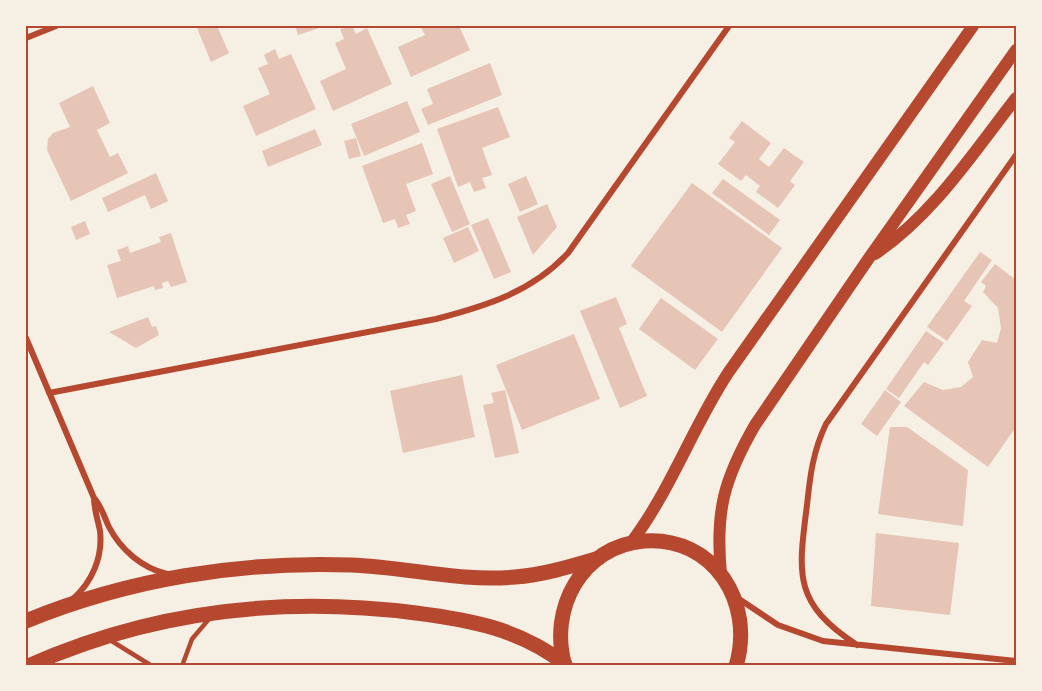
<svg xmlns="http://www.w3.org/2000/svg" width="1042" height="691" font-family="'Fira Sans',sans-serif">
	<rect width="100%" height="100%" fill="#f6efe4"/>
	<path fill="#e6c5b7" d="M202 26H217L229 53 211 62 197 28Z
		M295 26H319V28L298 35Z
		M352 26 356 34 367 28 392 84 333 111 320 81 346 69 335 43 344 39 340 29Z
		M420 26H459L470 50 411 77 398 47 425 35Z
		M275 49 279 59 291 54 316 109 256 136 243 106 270 94 258 68 268 64 264 55Z
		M490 63 502 95 428 125 421 109 433 104 427 89Z
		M93 86 110 123 97 130 110 157 118 153 128 173 71 201 47 150 48 139 53 133 70 127 59 103Z
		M407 101 420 132 364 156 351 124Z
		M498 107 510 137 482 148 492 175 482 178 486 188 474 192 470 182 458 187 437 129Z
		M742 121 771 143 759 159 769 167 784 148 804 162 790 181 795 185 778 208 756 192 760 186 746 175 741 181 718 164 735 142 729 138Z
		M315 129 322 145 268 167 262 151Z
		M356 138 361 156 349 159 344 141Z
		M422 143 433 174 406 184 416 211 406 215 410 224 398 228 395 219 383 223 362 166Z
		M156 173 168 201 151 209 145 195 108 212 102 198Z
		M450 176 470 224 452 232 431 184Z
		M526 176 538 204 520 212 508 184Z
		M723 179 780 220 769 235 712 193Z
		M692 183 782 248 722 332 631 266Z
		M547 204 557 227 533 255 517 217Z
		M488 218 511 272 494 279 471 225Z
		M85 221 90 234 76 240 71 227Z
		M468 227 479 251 454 263 443 238Z
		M171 233 187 282 171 287 168 281 162 283 163 288 155 290 154 286 117 298 107 265 121 261 117 250 128 246 130 253 161 242 159 237Z
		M980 252 992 260 964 301 972 306 947 341 927 327Z
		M995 264 1016 280V427L988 467 904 406 924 382 943 390 961 387 973 377 968 362 982 340 997 343 1001 328 998 308 983 292 986 286 981 282Z
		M616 297 627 324 619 328 647 396 620 408 580 311Z
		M661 298 718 339 695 370 639 329Z
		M148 317 152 327 156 326 159 335 136 348 109 332Z
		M926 331 944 343 928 365 924 362 899 398 886 389Z
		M574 334 600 399 522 430 496 365Z
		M462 375 475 437 403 453 390 391Z
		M505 390 519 453 495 458 483 405 494 403 491 393Z
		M885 390 901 402 877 436 861 424Z
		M890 427H907L968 470 963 526 878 514Z
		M876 533 959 543 950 615 871 606Z"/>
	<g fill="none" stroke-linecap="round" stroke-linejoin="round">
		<path stroke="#b5482f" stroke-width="4.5" d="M110 640 152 666
			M182 666 192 639 209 619"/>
		<path stroke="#b5482f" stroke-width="6" d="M26 38 56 26
			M26 338 94 498C102 507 104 517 109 527 121 550 142 568 167 574
			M49 393 436 319C486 306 532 292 568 253L729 26
			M736 597 778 625 823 641 1016 661
			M73 599C92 582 103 557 100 531 98 520 94 510 94 498
			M857 645C793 603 798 575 807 505 810 476 813 451 826 424L1016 155
			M801 666H802"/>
		<path stroke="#b5482f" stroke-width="12" d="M875 254C934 214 973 153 1016 98
			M630 544C670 492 692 428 728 373L973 26
			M721 574C715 511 724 479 755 425L869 258 1016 50"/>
		<path stroke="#b5482f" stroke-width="15" d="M26 621C128 579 240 561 351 565 406 567 460 582 515 577 543 575 572 566 599 558
			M28 666C151 611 283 596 416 613 471 620 520 629 565 664
			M565 666C548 609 582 546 644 541 714 536 755 603 736 666"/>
	</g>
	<rect width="1042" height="691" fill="none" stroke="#f6efe4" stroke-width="54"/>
	<rect x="27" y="27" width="988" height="637" fill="none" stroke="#b5482f" stroke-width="2"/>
</svg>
